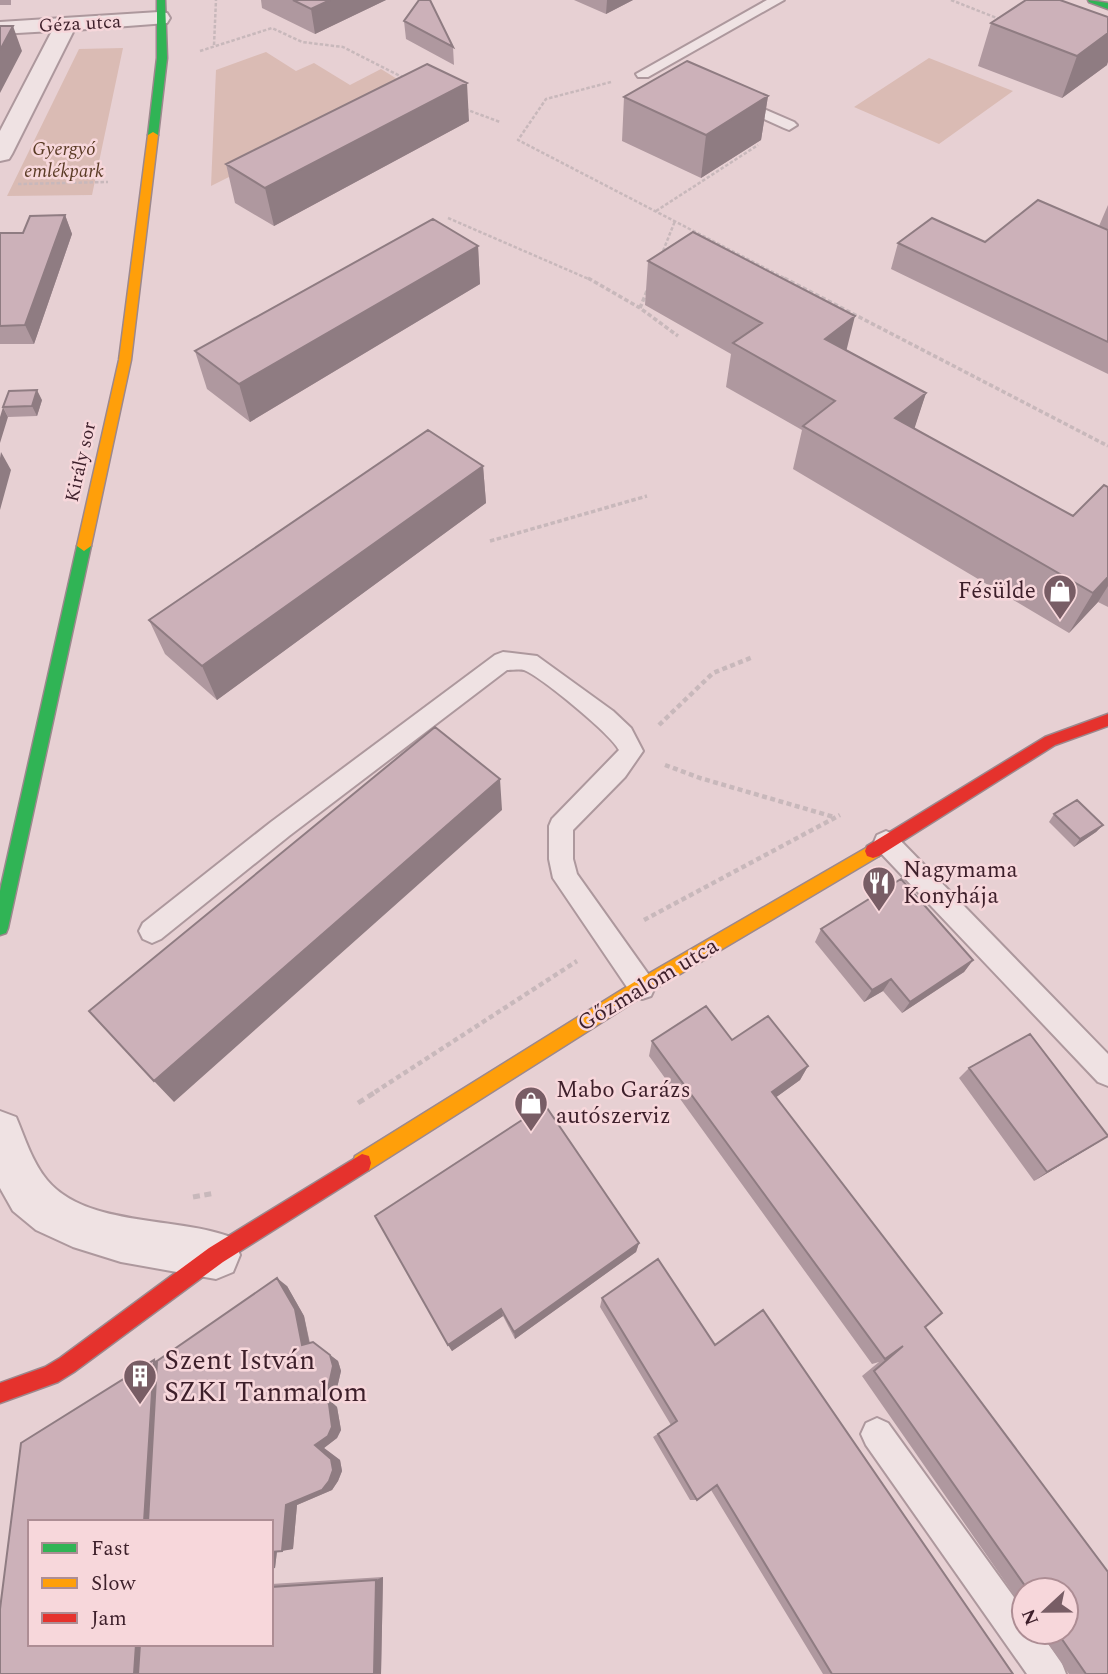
<svg xmlns="http://www.w3.org/2000/svg" width="1108" height="1674" font-family="Spectral,serif">
	<rect width="100%" height="100%" fill="#e7d0d3"/>
	<path fill="#dabbb4" d="M123 48 92 195 7 196 79 49Z
		M266 52 296 71 314 63 350 85 381 69 410 87 211 186 216 70Z
		M929 58 1013 91 939 144 854 107Z"/>
	<g fill="none" stroke-linecap="round" stroke-linejoin="round">
		<g stroke="#ad989d" stroke-width="4">
			<path id="lane" d="M767 0H784L648 77H638L636 74Z
				M736 97 794 122 797 125 789 130 784 128 731 104 729 101 731 98Z
				M503 652 537 656 613 711 631 728 643 751 625 777 573 830V859L577 874 651 978 655 987 651 996 642 999 633 996 553 878 549 859V826L552 819 619 750C611 734 540 676 524 670 520 669 512 670 507 670L289 836 161 939 152 943 143 939 139 931 143 923 271 822 495 655Z
				M886 831 895 835 1108 1054V1086L1098 1082 877 849 874 842 877 835Z
				M877 1418 888 1423 1024 1611V1632H1039L1061 1661 1066 1674H1027L866 1445 861 1434 866 1423Z"/>
		</g>
		<g stroke="#ad989d" stroke-width="4">
			<path id="street" d="M159 12 167 13 170 18 167 23 74 30 12 154 9 159 0 161V131L52 31 0 34V22Z
				M0 1111 16 1117C25 1138 32 1162 47 1180 87 1228 179 1216 233 1238L240 1255 233 1272 216 1279 121 1262 73 1247 36 1230 13 1211 0 1188Z"/>
		</g>
		<g stroke="#9c888d" stroke-width="3">
			<path id="fast" d="M157 0H165L167 58 158 135 153 138 148 135 157 58Z
				M1088 0 1108 3V9L1089 2Z
				M84 541 91 546 8 928 6 933 0 935V891L77 546Z"/>
		</g>
		<g stroke="#9c888d" stroke-width="3">
			<path id="slow" d="M153 132 158 135 131 360 91 546 84 551 77 546 119 360 148 135Z
				M873 844 879 846 881 851 879 856 648 993 369 1170 362 1172 355 1170 353 1163 355 1156 636 981Z"/>
		</g>
		<g stroke="#9c888d" stroke-width="3">
			<path id="jam" d="M1108 714V726L1055 745 879 856 873 858 867 856 865 851 867 846 1045 737Z
				M362 1154 369 1156 371 1163 369 1170 223 1262 74 1372 58 1382 0 1403V1383L45 1367 60 1358 209 1248Z"/>
		</g>
		<path stroke="#c8b8bb" stroke-width="2.5" stroke-dasharray="3.5 2" stroke-linecap="butt" d="M951 0 1002 20
			M214 45 216 0
			M200 51 272 28 302 42 343 47 404 78
			M611 82 546 99 518 140 788 280
			M465 109 500 122
			M18 184 108 182
			M656 211 758 145
			M448 218 591 280
			M661 256 675 221"/>
		<path stroke="#c8b8bb" stroke-width="3.5" stroke-dasharray="4.5 2.5" stroke-linecap="butt" d="M588 278 640 308
			M784 278 1108 446
			M647 291 640 308 678 336
			M490 541 647 496"/>
		<path stroke="#c8b8bb" stroke-width="4.5" stroke-dasharray="5 3.5" stroke-linecap="butt" d="M659 725 713 673 753 657
			M665 765 700 778 834 817
			M644 920 840 815
			M375 1092 577 961"/>
		<path stroke="#c8b8bb" stroke-width="5" stroke-dasharray="7 4.5" stroke-linecap="butt" d="M358 1103 377 1091
			M193 1197 215 1193"/>
		<use href="#lane" fill="#efe2e3" fill-rule="evenodd"/>
		<use href="#street" fill="#efe2e3" fill-rule="evenodd"/>
		<use href="#fast" fill="#30b455" fill-rule="evenodd"/>
		<use href="#slow" fill="#ff9f0a" fill-rule="evenodd"/>
		<use href="#jam" fill="#e5322d" fill-rule="evenodd"/>
	</g>
	<path fill="#af989f" d="M0 0H11V5H0Z
		M261 0H386L315 34 262 8Z
		M574 0H633L606 14Z
		M404 21 453 47 454 65 406 39Z
		M991 23 1107 65 1062 98 978 66Z
		M768 96 761 140 701 178 622 141 624 97Z
		M469 121 274 226 235 203 226 164Z
		M1108 205V374L891 269 898 243 985 242 1099 226Z
		M65 215 72 234 34 344H0V233H23Z
		M478 246 480 284 250 422 207 389 195 351Z
		M648 261 847 350 926 393 914 428 1073 516 1108 487V607L1098 602 1069 633 793 469 802 430 726 387 731 354 645 305Z
		M42 400 37 416 8 417 3 407Z
		M483 466 486 503 217 700 165 654 149 620Z
		M1054 814 1103 825 1096 832 1074 847 1049 822Z
		M821 929 973 960 964 972 902 1013 883 991 864 1002 815 942Z
		M706 1006 732 1040 768 1016 808 1066 800 1080 776 1097 942 1313 925 1327 1108 1572V1674H1069L1040 1632H1066V1590H1024V1609L862 1376 879 1362 872 1364 649 1056 652 1041Z
		M969 1068 1094 1145 1034 1181 959 1078Z
		M375 1216 639 1243 636 1252 515 1339 503 1316 452 1351Z
		M287 1286 304 1316 310 1343 313 1342 338 1361 341 1371 337 1388 326 1397 337 1407 341 1430 337 1438 324 1448 340 1460 342 1471 338 1481 332 1490 297 1505 293 1549 277 1551 275 1568 271 1522 30 1644H271V1584L383 1577 381 1674H0L157 1361Z
		M602 1298 715 1345 1013 1674H823L711 1490 697 1500H690L653 1437 671 1425 600 1307Z"/>
	<path fill="#8f7c82" d="M330 0H386L315 34 311 9Z
		M607 0H633L606 14Z
		M13 26 22 51 0 93V50Z
		M1108 33V62L1107 65 1062 98 1077 56Z
		M467 83 469 121 274 226 265 188Z
		M768 96 761 140 701 178 706 135Z
		M65 215 72 234 34 344 25 325Z
		M478 246 480 284 250 422 239 384Z
		M855 316 844 360 825 339Z
		M37 390 42 400 37 416 32 406Z
		M926 393 912 436 895 418Z
		M3 407 8 417 0 443V417Z
		M1 452 11 470 0 510V458Z
		M483 466 486 503 217 700 202 666Z
		M1108 577V586L1098 602 1069 633 1093 593Z
		M500 779 502 810 174 1102 154 1081Z
		M1103 825 1096 832 1074 847 1080 839Z
		M973 960 964 972 902 1013 910 1002Z
		M891 979 883 991 864 1002 872 990Z
		M808 1066 800 1080 764 1106 772 1092Z
		M1108 1136 1094 1145 1034 1181 1047 1172Z
		M639 1243 636 1252 515 1339 514 1332Z
		M277 1278 287 1286 304 1316 311 1351 302 1345Z
		M501 1309 503 1316 452 1351 448 1345Z
		M313 1342 338 1361 341 1371 337 1388 326 1397 337 1407 341 1430 337 1438 324 1448 340 1460 342 1471 338 1481 332 1490 297 1505 293 1549 282 1551 286 1505 315 1445 317 1393Z
		M154 1360 173 1366 164 1522H144Z
		M277 1551 275 1568 271 1569V1552Z
		M383 1577 381 1674H374L376 1580Z
		M136 1644H157L155 1674H134Z"/>
	<path fill="#ccb1b9" stroke="#8f7c82" stroke-width="2" d="M293 0H330L311 9Z
		M419 0H430L453 47 404 21Z
		M1026 0H1060L1108 17V33L1077 56 991 23Z
		M0 26H13L0 50Z
		M687 61 768 96 706 135 624 97Z
		M427 64 467 83 265 188 226 164Z
		M1038 200 1108 230V342L898 243 932 218 985 242Z
		M65 215 25 325 0 326V233H23L30 216Z
		M433 219 478 246 239 384 195 351Z
		M693 232 855 316 825 339 926 393 895 418 1073 516 1104 485 1108 487V577L1093 593 803 426 835 401 733 343 762 323 648 261Z
		M37 390 32 406 3 407 9 391Z
		M428 430 483 466 202 666 149 620Z
		M435 727 500 779 154 1081 89 1011Z
		M1077 800 1103 825 1080 839 1054 814Z
		M901 879 973 960 910 1002 891 979 872 990 821 929Z
		M706 1006 732 1040 768 1016 808 1066 772 1092 942 1313 925 1327 1108 1572V1674H1086L1057 1632H1066V1590H1028L874 1371 903 1346 885 1359 652 1041Z
		M1030 1034 1108 1136 1047 1172 969 1068Z
		M545 1105 639 1243 514 1332 501 1309 448 1345 375 1216Z
		M658 1259 715 1345 763 1310 1013 1674H832L717 1485 697 1500 658 1434 677 1421 602 1298Z
		M277 1278 295 1309 302 1345 313 1342 330 1355 333 1366 329 1384 317 1393 329 1404 332 1427 328 1436 315 1445 331 1459 333 1470 329 1481 322 1490 286 1505 282 1551 271 1552V1522H148L157 1361Z
		M154 1360 144 1522H30V1644H136L134 1674H0V1609L21 1443Z
		M376 1580 374 1674H138L140 1644H271V1587Z"/>
	<defs>
		<g id="shop-pin" transform="scale(1.75)"><path d="M0 17L-7.5 6A9.5 9.5 0 1 1 7.5 6Z" fill="#785d65" stroke="#f7d7db"/><path d="M-5-2.5h2.3a2.7 3.5 0 0 1 5.4 0H5L5.5 6h-11ZM-1.5-2.5h3a1.5 2.3 0 0 0-3 0Z" fill="#fff"/></g>
		<g id="restaurant-pin" transform="scale(1.75)"><path d="M0 17L-7.5 6A9.5 9.5 0 1 1 7.5 6Z" fill="#785d65" stroke="#f7d7db"/><path d="M-5-6h1v4h1v-4h1v4h1v-4h1v5L-1.5 .5V6h-2V.5L-5-1ZM5-6V6H3V1.5H1.5Q1.5-4 5-6Z" fill="#fff"/></g>
		<g id="building-pin" transform="scale(1.75)"><path d="M0 17L-7.5 6A9.5 9.5 0 1 1 7.5 6Z" fill="#785d65" stroke="#f7d7db"/><path d="M-4-6H4V6H1V3H-1V6H-4ZM-2.5-4.3h1.7v1.8h-1.7ZM.8-4.3h1.7v1.8H.8ZM-2.5-1h1.7V.8h-1.7ZM.8-1h1.7V.8H.8Z" fill="#fff"/></g>
	</defs>
	<g fill-rule="evenodd">
		<use href="#shop-pin" x="1060" y="591"/>
		<use href="#restaurant-pin" x="879" y="883"/>
		<use href="#shop-pin" x="531" y="1103"/>
		<use href="#building-pin" x="140" y="1376"/>
	</g>
	<g text-anchor="middle" dominant-baseline="central" stroke-width="5" stroke-linejoin="round" paint-order="stroke">
		<g font-size="19" fill="#3d1f2a" stroke="#f7d7db">
			<text transform="translate(80 24) rotate(-3)">Géza utca</text>
			<text transform="translate(81 462) rotate(-77)">Király sor</text>
		</g>
		<g font-size="19" font-style="italic" fill="#5a3b25" stroke="#f7d7db">
			<text x="64" y="149">Gyergyó<tspan x="64" dy="22">emlékpark</tspan></text>
		</g>
		<g font-size="23" fill="#3d1f2a" stroke="#f7d7db" text-anchor="start">
			<text x="1036" y="591" text-anchor="end">Fésülde</text>
			<text x="903" y="870">Nagymama<tspan x="903" dy="26">Konyhája</tspan></text>
			<text x="556" y="1090">Mabo Garázs<tspan x="556" dy="26">autószerviz</tspan></text>
		</g>
		<g font-size="23" fill="#3d1f2a" stroke="#f7d7db">
			<text transform="translate(648 985) rotate(-31)">Gőzmalom utca</text>
		</g>
		<g font-size="28" fill="#3d1f2a" stroke="#f7d7db" text-anchor="start">
			<text x="164" y="1360">Szent István<tspan x="164" dy="32">SZKI Tanmalom</tspan></text>
		</g>
	</g>
	<rect x="28" y="1520" width="245" height="126" fill="#f7d7db" stroke="#ad8d94" stroke-width="2"/>
	<rect x="42" y="1543" width="35" height="10" fill="#30b455" stroke="#ad8d94" stroke-width="2"/>
	<text x="91" y="1555" font-size="21" fill="#3d1f2a">Fast</text>
	<rect x="42" y="1578" width="35" height="10" fill="#ff9f0a" stroke="#ad8d94" stroke-width="2"/>
	<text x="91" y="1590" font-size="21" fill="#3d1f2a">Slow</text>
	<rect x="42" y="1613" width="35" height="10" fill="#e5322d" stroke="#ad8d94" stroke-width="2"/>
	<text x="91" y="1625" font-size="21" fill="#3d1f2a">Jam</text>
	<g transform="translate(1045 1611) rotate(248)"><circle r="33" fill="#f7d7db" stroke="#ad8d94" stroke-width="2"/>
	<path d="M0-5L12 26L0 18L-12 26Z" fill="#785d65"/>
	<text y="-10" font-size="19" font-weight="bold" text-anchor="middle" fill="#3d1f2a">N</text>
	</g>
</svg>
